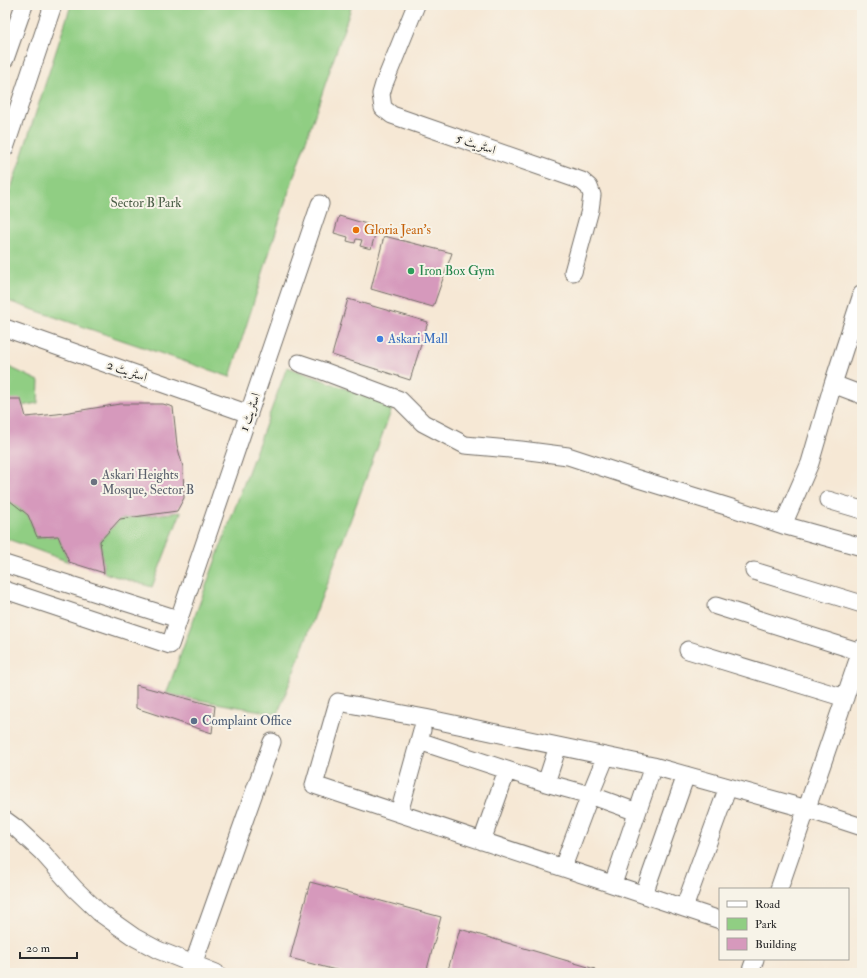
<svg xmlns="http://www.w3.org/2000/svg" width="867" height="978" font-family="'IM FELL Double Pica',Amiri,serif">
	<rect width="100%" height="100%" fill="#f7f3e8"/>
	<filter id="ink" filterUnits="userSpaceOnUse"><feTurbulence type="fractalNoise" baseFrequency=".025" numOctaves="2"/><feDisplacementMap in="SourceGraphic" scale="8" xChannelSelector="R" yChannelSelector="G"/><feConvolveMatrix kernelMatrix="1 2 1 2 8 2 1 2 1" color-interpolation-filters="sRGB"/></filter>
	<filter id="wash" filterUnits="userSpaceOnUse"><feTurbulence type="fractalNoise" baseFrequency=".012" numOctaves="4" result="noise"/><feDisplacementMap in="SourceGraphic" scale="16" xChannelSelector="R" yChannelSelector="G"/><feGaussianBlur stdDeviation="0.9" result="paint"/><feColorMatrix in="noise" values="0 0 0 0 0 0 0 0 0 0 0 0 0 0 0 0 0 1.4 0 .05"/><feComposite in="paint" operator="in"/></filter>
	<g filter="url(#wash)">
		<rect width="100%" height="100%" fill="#f6e8d5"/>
		<path fill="#90ce83" stroke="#5e7c57" d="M71 5H352L286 200 230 377 5 300V207Z
			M5 365 39 381 38 403 5 409Z
			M287 367 393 406 278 714 166 694Z
			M5 497 28 515 37 537 58 536 69 562 5 538Z
			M181 512 152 587 104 573 100 541 120 519Z"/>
		<g id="blocks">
			<path fill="#d699bc" d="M339 216 377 227 371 249 360 246 362 240 356 239 355 243 347 241 348 237 334 233Z
				M384 236 452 253 433 307 371 289Z
				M348 299 428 322 410 380 332 355Z
				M5 399H21L26 417 57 414 120 404H163L173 407 177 445 183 467 184 498 177 511 120 519 100 541 104 573 69 562 58 536 37 537 28 515 5 497Z
				M136 685 215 706 212 733 136 708Z
				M310 882 441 917 426 973H347L290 958Z
				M460 929 595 969 594 973H447Z"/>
		</g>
	</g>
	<g filter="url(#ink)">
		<use href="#blocks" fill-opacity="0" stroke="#726d66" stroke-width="1"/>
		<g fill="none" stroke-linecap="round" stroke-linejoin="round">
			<g stroke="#726d66" stroke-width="19">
				<path id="minor" d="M416 5 384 84 381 94 383 108 392 115 582 181 589 187 592 195 590 210 573 272
					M5 59 24 5
					M5 148 53 5
					M5 328 249 414
					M299 363 323 371 400 400 423 423 465 445 521 450 568 456 635 478 732 508 783 525 862 547
					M833 384 862 395
					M828 500 862 510
					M783 525 810 463 833 384 862 294
					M5 564 178 619
					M754 571 862 604
					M5 590 170 645 320 204
					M716 606 861 652
					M688 650 845 698
					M419 741 546 783 558 746
					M606 756 590 795 637 812
					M546 783 590 795 563 867
					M399 813 422 730
					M5 820 16 828 42 852 75 889 100 913 134 937 158 950 216 973
					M482 841 507 770
					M613 884 653 766
					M779 889 862 648
					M644 894 686 775
					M684 908 728 787
					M720 920 314 785 338 702 425 718 653 766 807 809 862 827
					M190 973 272 742
					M750 973 755 959"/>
			</g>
			<use href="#minor" stroke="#fff" stroke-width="17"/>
		</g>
	</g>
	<circle fill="#e8710a" stroke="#f7f3e8" stroke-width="1.5" cx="356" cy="230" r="4"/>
	<circle fill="#2e9e5b" stroke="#f7f3e8" stroke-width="1.5" cx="411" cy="271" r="4"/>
	<circle fill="#3f7fe0" stroke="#f7f3e8" stroke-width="1.5" cx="380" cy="339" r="4"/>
	<circle fill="#6b7280" stroke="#f7f3e8" stroke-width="1.5" cx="94" cy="482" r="4"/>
	<circle fill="#5c6f8a" stroke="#f7f3e8" stroke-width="1.5" cx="194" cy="721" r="4"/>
	<g text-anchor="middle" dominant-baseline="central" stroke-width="4" stroke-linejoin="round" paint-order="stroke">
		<g font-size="13" fill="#2b2b2b" stroke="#f7f3e8">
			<text transform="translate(476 144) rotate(19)">اسٹریٹ 5</text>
			<text transform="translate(127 371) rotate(19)">اسٹریٹ 2</text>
			<text transform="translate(250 412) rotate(-71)">اسٹریٹ 1</text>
		</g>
		<g font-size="13" fill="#495c45" stroke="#f7f3e8">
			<text x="146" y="203">Sector B Park</text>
		</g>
		<g font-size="13" fill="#c56008" stroke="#f7f3e8" text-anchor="start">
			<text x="364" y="230">Gloria Jean's</text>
		</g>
		<g font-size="13" fill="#27864d" stroke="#f7f3e8" text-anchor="start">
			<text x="419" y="271">Iron Box Gym</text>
		</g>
		<g font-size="13" fill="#366cbe" stroke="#f7f3e8" text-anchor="start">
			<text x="388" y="339">Askari Mall</text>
		</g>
		<g font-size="13" fill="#5b616d" stroke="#f7f3e8" text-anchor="start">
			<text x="102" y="475">Askari Heights<tspan x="102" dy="15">Mosque, Sector B</tspan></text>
		</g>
		<g font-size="13" fill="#4e5e75" stroke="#f7f3e8" text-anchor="start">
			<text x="202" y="721">Complaint Office</text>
		</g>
	</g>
	<rect width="867" height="978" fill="none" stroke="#f7f3e8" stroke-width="20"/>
	<rect x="719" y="888" width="130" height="72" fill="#f7f3e8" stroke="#a5a39c"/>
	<rect x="727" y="901" width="20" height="6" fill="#ffffff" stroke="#a5a39c"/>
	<text x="755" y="908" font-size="12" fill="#2b2b2b">Road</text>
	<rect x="727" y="918" width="20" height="12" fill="#90ce83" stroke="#a5a39c"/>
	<text x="755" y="928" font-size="12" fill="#2b2b2b">Park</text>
	<rect x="727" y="938" width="20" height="12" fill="#d699bc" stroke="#a5a39c"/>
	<text x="755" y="948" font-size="12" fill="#2b2b2b">Building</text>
	<path d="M20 952v6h57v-6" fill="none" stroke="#2b2b2b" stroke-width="2"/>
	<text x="26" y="952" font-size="12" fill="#2b2b2b" stroke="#f7f3e8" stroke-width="3" paint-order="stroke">20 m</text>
</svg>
